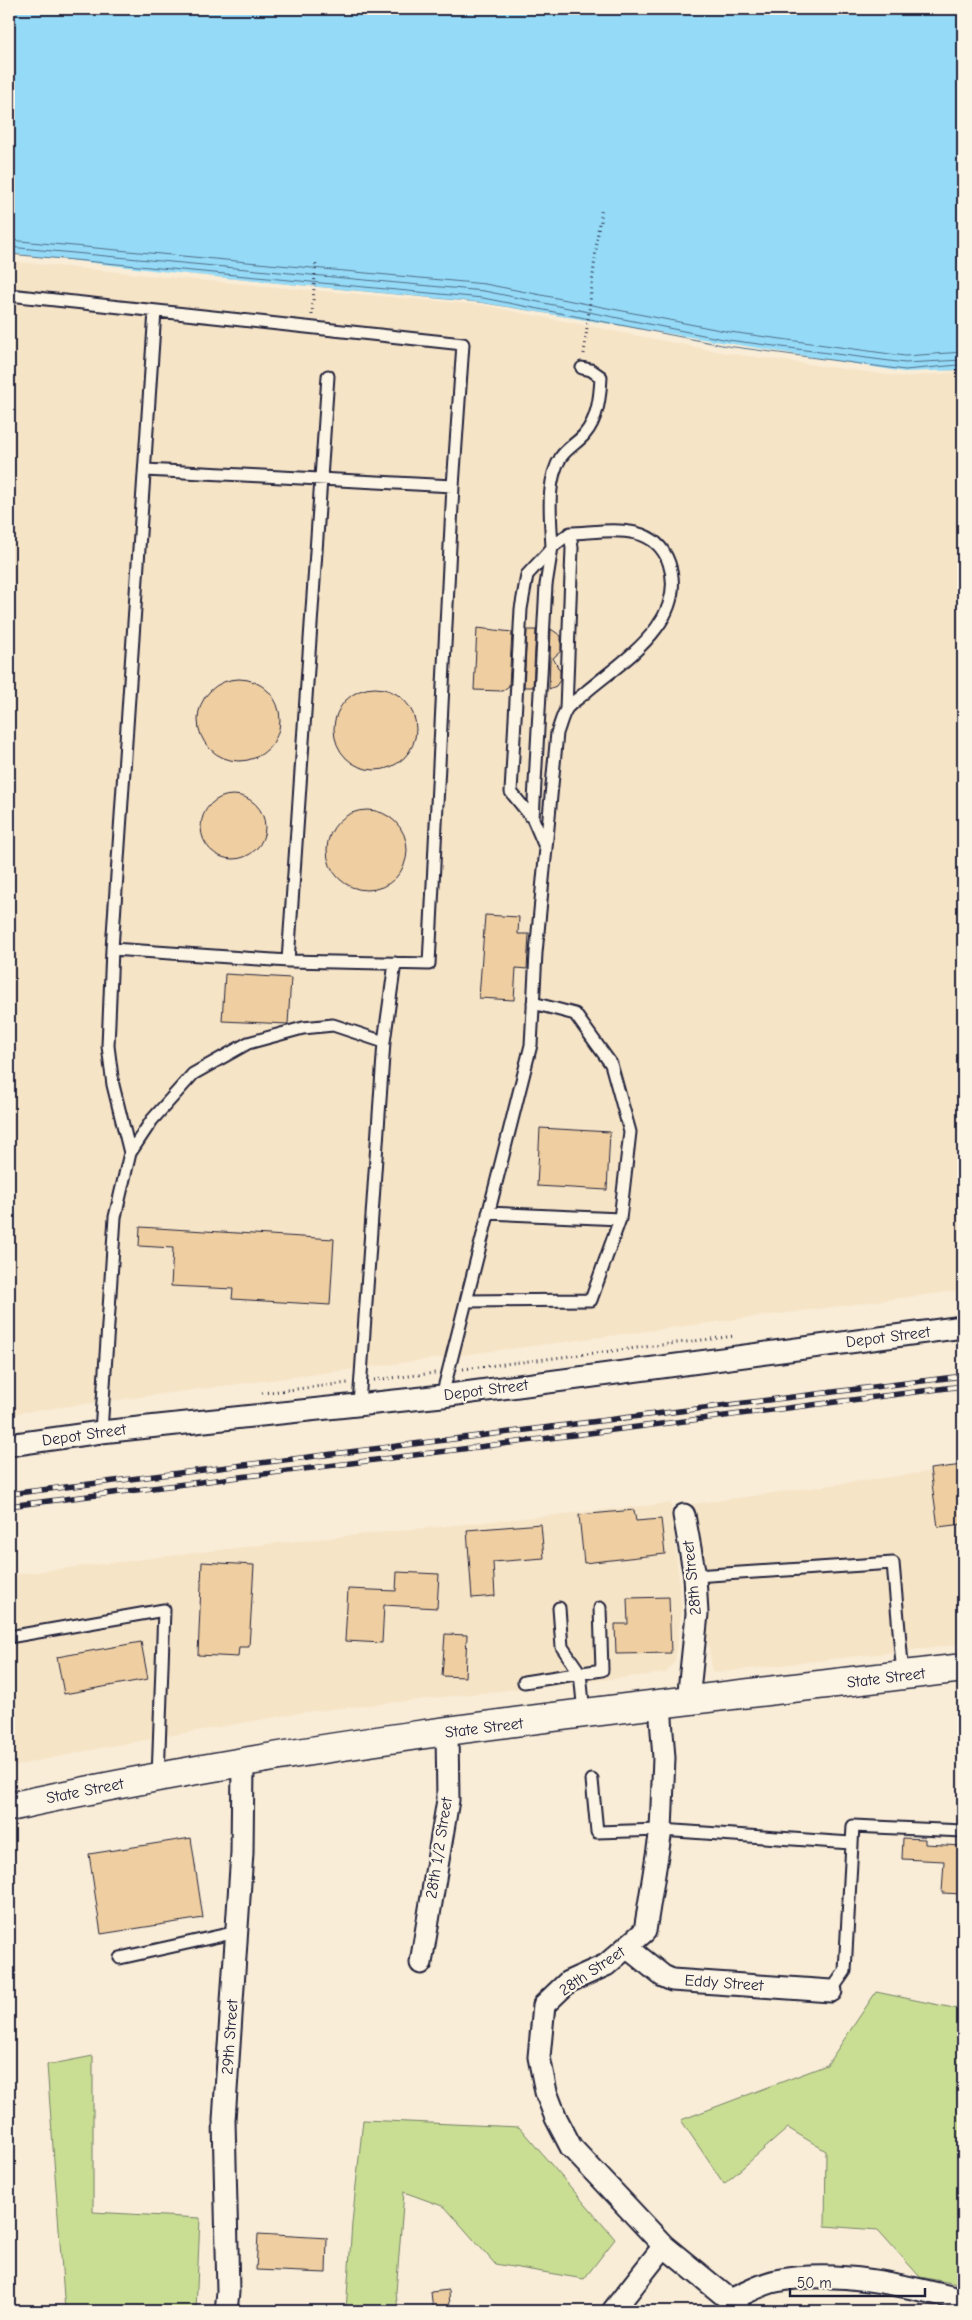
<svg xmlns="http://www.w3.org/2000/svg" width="972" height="2320" font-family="'Comic Neue',sans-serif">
	<rect width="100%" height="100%" fill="#f9edd7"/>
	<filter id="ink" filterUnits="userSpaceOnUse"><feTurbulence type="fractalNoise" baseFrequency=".02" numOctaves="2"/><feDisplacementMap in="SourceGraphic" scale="10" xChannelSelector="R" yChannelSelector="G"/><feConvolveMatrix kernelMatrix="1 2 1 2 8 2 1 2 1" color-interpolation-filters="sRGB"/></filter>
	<g filter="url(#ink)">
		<path fill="#f6e4c7" d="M9 259 482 303 960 370 961 375 963 376V1290L9 1414Z
			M963 1467V1644L713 1673 685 1505Z
			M671 1503 682 1608 675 1661 666 1673 305 1712 106 1747 9 1767V1575L268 1544Z"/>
		<path fill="#c9de93" stroke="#768067" d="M876 1992 963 2010V2285L920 2277 878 2230 825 2226 826 2151 788 2128 724 2184 681 2120 827 2065Z
			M93 2056V2212L200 2218 196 2311H65L47 2065Z
			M363 2120 519 2127 615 2239 584 2279 495 2264 445 2207 404 2192 396 2292 398 2311H346L352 2223Z"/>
		<path fill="#95dbf7" stroke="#6791ac" d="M9 9H963V376H961L959 370 905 375 482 303 9 258Z"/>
		<path fill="#f9edd7" d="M9 253 186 274 482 303 904 372 960 370 963 378 959 377 958 372 904 377 726 353 482 305 187 279 9 261Z"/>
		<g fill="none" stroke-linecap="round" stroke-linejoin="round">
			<path stroke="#506c86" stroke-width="1" d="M9 240 485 284 730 332 905 356 963 352
				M9 247 484 291 728 340 905 363 963 360
				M9 254 483 298 727 346 905 370 958 365 963 367"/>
		</g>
		<path fill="#efcfa1" stroke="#22223b" d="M477 628 512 632 509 686 502 691 474 690Z
			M551 629 561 636V651L553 658 560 671V680L556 686 549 689Z
			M527 630H536L533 687H524Z
			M198 720a41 41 0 1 1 82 0a41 41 0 1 1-82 0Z
			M334 729a41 41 0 1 1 82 0a41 41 0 1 1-82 0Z
			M201 827a32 32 0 1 1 64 0a32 32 0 1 1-64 0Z
			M327 850a40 40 0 1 1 80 0a40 40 0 1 1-80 0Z
			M485 915 519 917 518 934H529L527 969 516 968 514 1000 479 998Z
			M225 974 291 978 288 1024 222 1021Z
			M540 1128 610 1132 607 1190 537 1186Z
			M140 1227 334 1239 330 1305 232 1299 233 1289 171 1286 173 1248 139 1246Z
			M963 1465V1524L938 1527 930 1469Z
			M634 1510 636 1521 661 1519 665 1554 584 1563 579 1515Z
			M541 1524 544 1558 493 1562 495 1596 472 1598 467 1530Z
			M202 1562 254 1565 249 1647H239L238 1657 198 1655Z
			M397 1572 439 1574 437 1608 384 1605 382 1643 345 1641 348 1589 396 1591Z
			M669 1597 671 1653 616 1654 615 1624H628L627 1598Z
			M445 1634 467 1635 465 1677 442 1676Z
			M141 1642 148 1679 64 1694 57 1657Z
			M191 1838 203 1918 101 1934 89 1854Z
			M903 1838 925 1839V1844L963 1846V1894L942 1893 944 1861 902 1859Z
			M258 2234 327 2238 326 2273 256 2270Z
			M449 2290 450 2309 433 2311 431 2292Z"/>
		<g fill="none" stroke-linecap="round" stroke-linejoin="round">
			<g stroke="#22223b" stroke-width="15">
				<path id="service" d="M9 295 463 344 453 486 429 964 288 961 112 949 155 311
					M145 470 453 486
					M533 819 511 792 521 609 527 575 552 548C551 520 545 482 561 457 567 448 577 443 584 435 598 419 600 397 601 377L591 370 582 368
					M546 849 533 819 546 585 552 547 570 533
					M112 949 108 1046 113 1085 130 1153
					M288 961 328 376
					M488 1213 620 1219 630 1132 611 1064 575 1014 533 1003
					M466 1301 591 1300 620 1219
					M442 1396 531 1045 536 953 557 733C560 726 562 715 567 708 572 702 581 697 587 691 625 659 688 621 669 563 654 520 606 532 570 533L572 548 566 709
					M359 1404 384 1042 395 963
					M101 1432 115 1217 130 1153 152 1120 193 1074 248 1043 303 1028 333 1025 384 1042
					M695 1576 893 1563 903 1675
					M559 1608 562 1647 580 1673 584 1713
					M9 1637 164 1610 158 1778
					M524 1682 602 1670 600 1608
					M592 1780 597 1832 661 1830 851 1843
					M120 1958 237 1932
					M831 1991 845 1971 853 1826 963 1831"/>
			</g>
			<g stroke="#22223b" stroke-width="25">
				<path id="minor" d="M9 1445 101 1432 442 1396 963 1327
					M684 1515 695 1576 697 1614 688 1701
					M660 1705 664 1758 661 1830 645 1931 606 1965 568 1982 544 2005 539 2057 546 2092 556 2118 571 2147 664 2246 730 2300 740 2311
					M628 1948 663 1976 672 1980 831 1991
					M421 1963 448 1800 447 1732
					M730 2300C744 2294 761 2284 776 2281 839 2269 903 2285 963 2300
					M226 2311 228 2292 224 2120 242 1853 243 1764
					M613 2311 664 2246"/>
			</g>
			<g stroke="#22223b" stroke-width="31">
				<path id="primary" d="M9 1807C323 1738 645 1706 963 1668"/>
			</g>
			<path stroke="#22223b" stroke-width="3" stroke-dasharray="1 4" stroke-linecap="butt" d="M312 315 316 261
				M584 354 599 223H601V211
				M463 1369 735 1336
				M374 1380 435 1373
				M262 1393 348 1383"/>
			<use href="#service" stroke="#fcf5e5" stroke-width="11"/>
			<use href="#minor" stroke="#fcf5e5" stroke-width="21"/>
			<use href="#primary" stroke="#fcf5e5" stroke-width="28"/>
			<g stroke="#22223b" stroke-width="5.5">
				<path id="rail" d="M9 1494 963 1376
					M9 1506 963 1386"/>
			</g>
			<use href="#rail" stroke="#fcf5e5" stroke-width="4" stroke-dasharray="11" stroke-linecap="butt"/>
		</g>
	</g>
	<g text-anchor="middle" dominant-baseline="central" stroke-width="4.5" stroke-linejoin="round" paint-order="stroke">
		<g font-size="16" fill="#22223b" stroke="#fcf5e5">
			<text transform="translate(888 1337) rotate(-7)">Depot Street</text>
			<text transform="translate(486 1390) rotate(-7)">Depot Street</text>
			<text transform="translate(84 1435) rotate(-8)">Depot Street</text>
			<text transform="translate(692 1578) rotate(-96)">28th Street</text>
			<text transform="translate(886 1678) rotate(-7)">State Street</text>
			<text transform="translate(484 1728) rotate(-7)">State Street</text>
			<text transform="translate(85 1791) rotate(-11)">State Street</text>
			<text transform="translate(439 1848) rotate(-81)">28th 1/2 Street</text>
			<text transform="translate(592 1971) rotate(-34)">28th Street</text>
			<text transform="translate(724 1983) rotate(4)">Eddy Street</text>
			<text transform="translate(230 2037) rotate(-86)">29th Street</text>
		</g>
	</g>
	<rect width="972" height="2320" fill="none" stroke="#fcf5e5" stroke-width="30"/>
	<rect x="15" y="15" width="942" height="2290" fill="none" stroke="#22223b" stroke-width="2" filter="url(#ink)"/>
	<path d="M790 2288v8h135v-8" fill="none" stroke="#22223b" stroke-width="2.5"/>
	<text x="797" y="2288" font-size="15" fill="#22223b" stroke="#fcf5e5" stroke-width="4" paint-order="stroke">50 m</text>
</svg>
